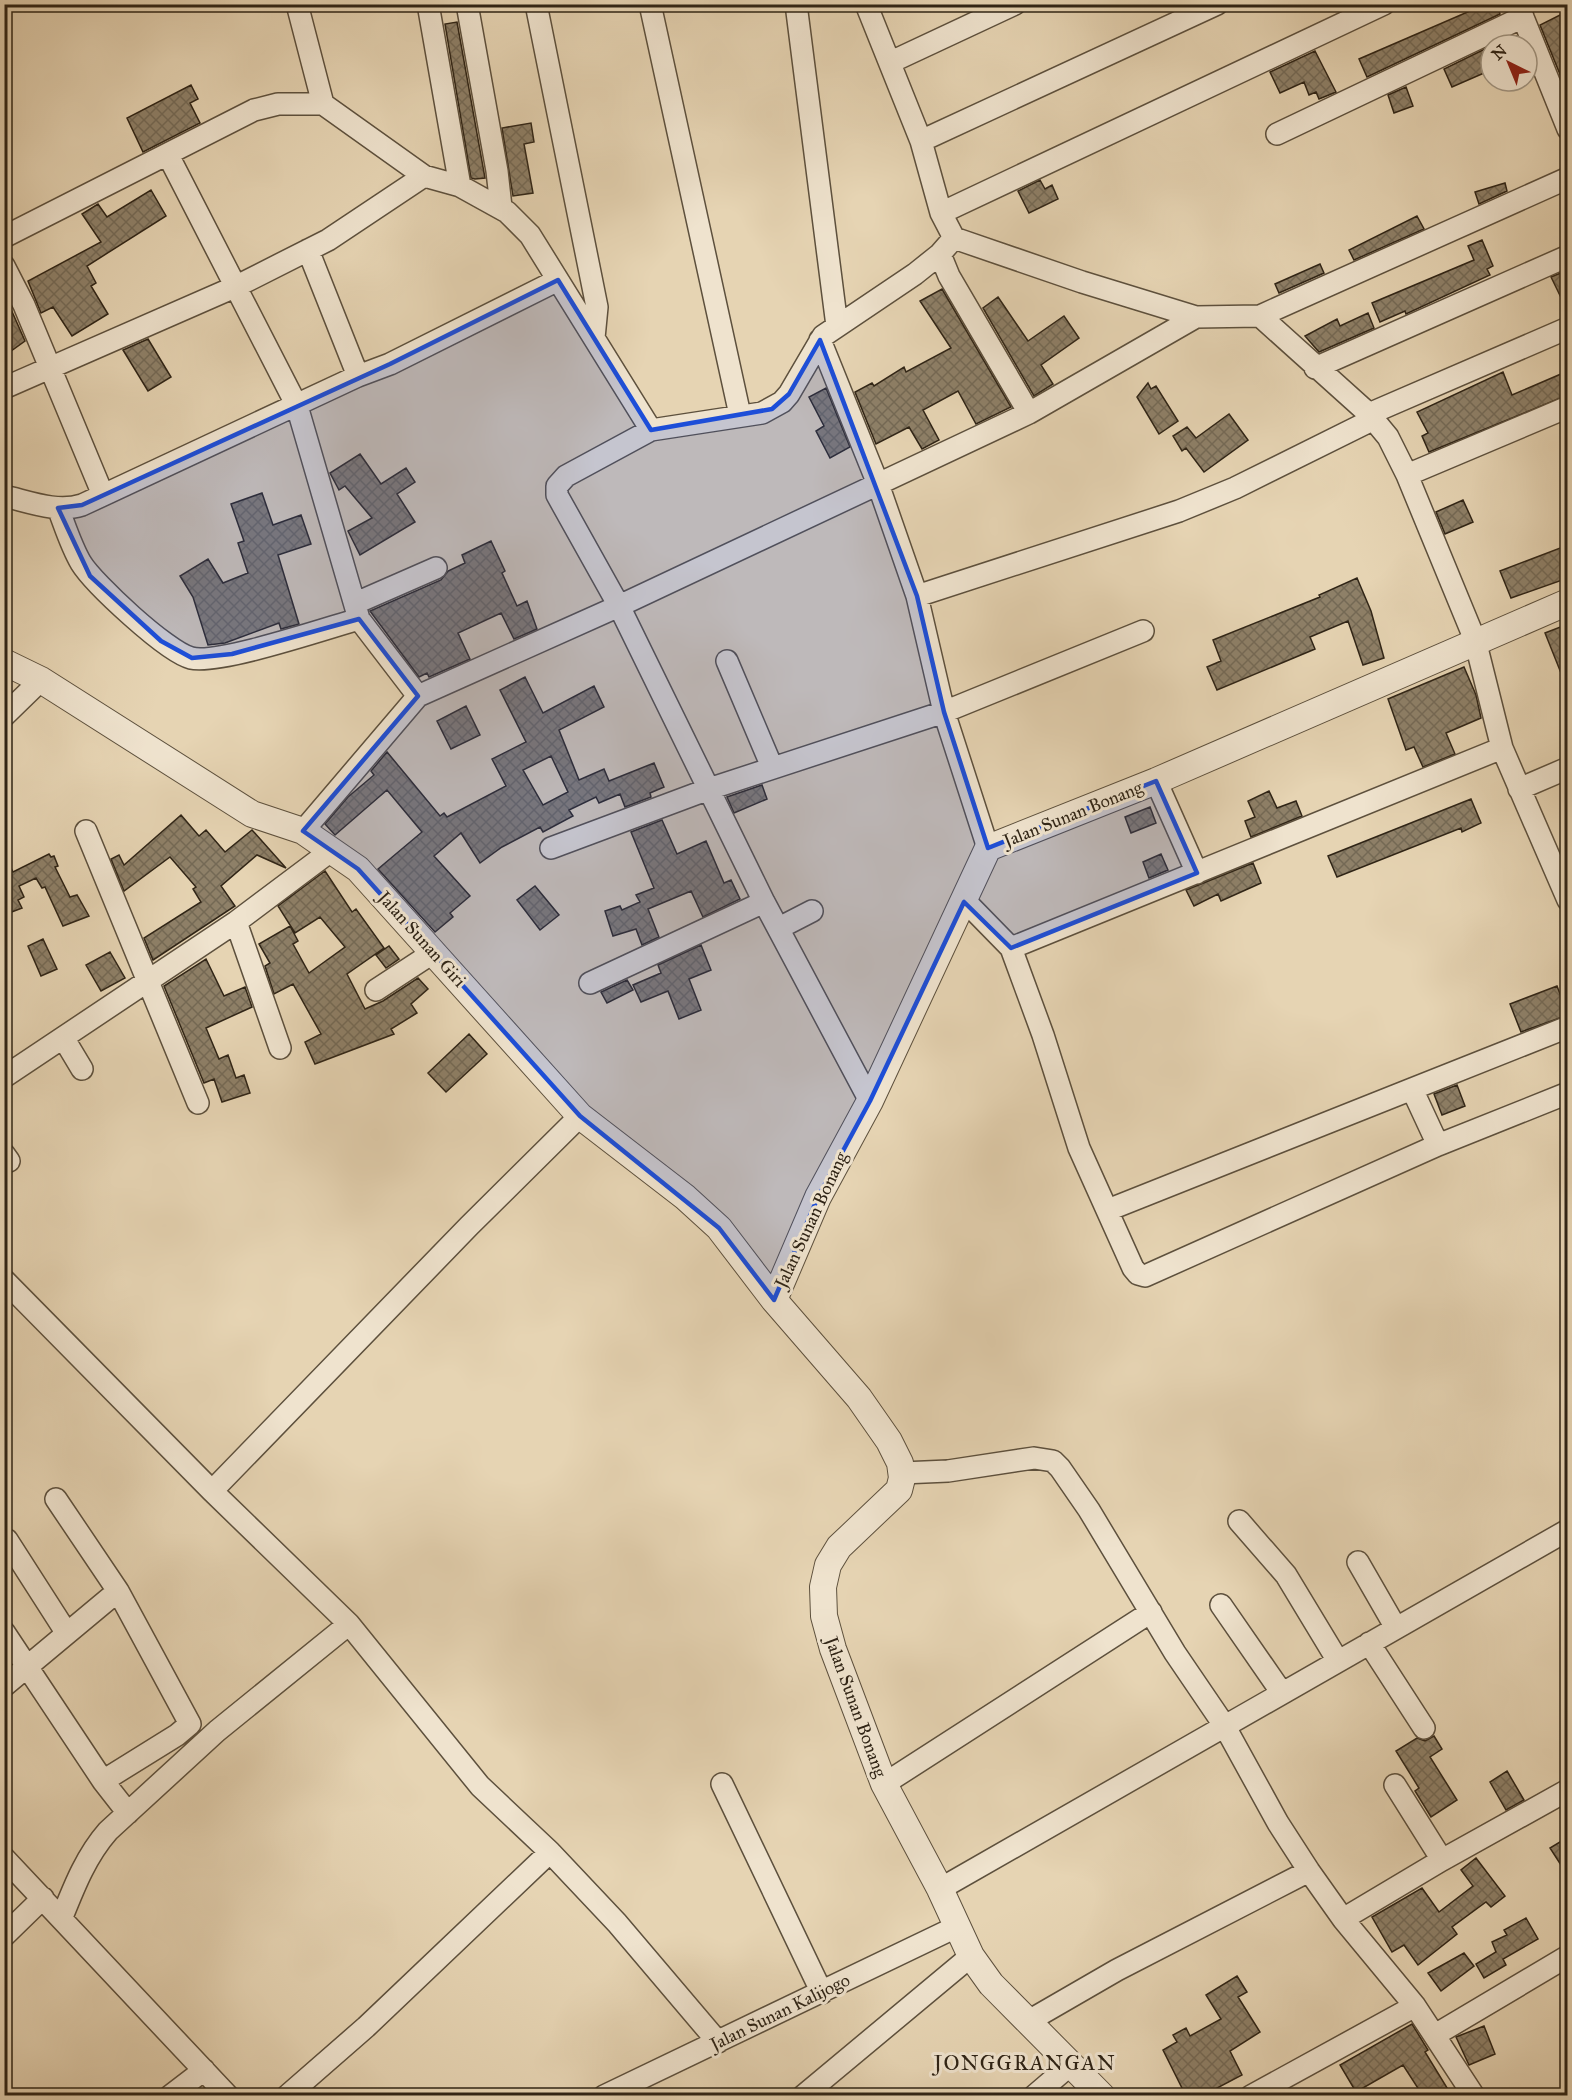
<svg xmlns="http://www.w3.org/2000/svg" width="1572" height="2100" font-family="'IM FELL Great Primer',serif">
	<defs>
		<pattern id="building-cross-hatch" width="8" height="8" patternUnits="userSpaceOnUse" patternTransform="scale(1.5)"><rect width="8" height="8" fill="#8e8068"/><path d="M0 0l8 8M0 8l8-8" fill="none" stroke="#746955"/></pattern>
	</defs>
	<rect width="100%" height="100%" fill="#e6d4b3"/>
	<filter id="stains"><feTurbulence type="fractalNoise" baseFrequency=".00333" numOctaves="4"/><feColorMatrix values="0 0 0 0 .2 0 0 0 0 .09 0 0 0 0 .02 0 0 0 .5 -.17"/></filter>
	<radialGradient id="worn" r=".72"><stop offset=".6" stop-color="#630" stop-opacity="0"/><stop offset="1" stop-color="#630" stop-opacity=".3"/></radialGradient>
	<path fill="url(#building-cross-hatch)" stroke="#2f2416" stroke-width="1.5" fill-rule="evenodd" d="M1486 4H1497L1500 14 1367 77 1359 59Z
		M1568 11V94L1540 25Z
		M457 22 485 178 475 179 471 178 445 24Z
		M1517 36 1520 45H1494L1510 37Z
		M1491 46V70L1452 87 1444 69Z
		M1315 51 1336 92 1319 99 1316 92 1309 95 1304 82 1280 93 1270 72Z
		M191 85 198 99 190 103 200 123 143 152 127 118Z
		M1406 87 1413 106 1394 113 1388 95Z
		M531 123 534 142 524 144 533 193 513 196 502 128Z
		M1040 180 1045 189 1052 185 1058 199 1029 213 1018 191Z
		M1505 183 1507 191 1479 204 1475 192Z
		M151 190 166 216 87 266 96 283 91 286 108 314 72 336 53 307 41 313 28 281 101 242 82 214 98 204 107 217Z
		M1417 216 1424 229 1354 260 1349 250Z
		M1482 240 1493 266 1487 269 1490 275 1406 314 1405 311 1380 322 1372 303 1474 260 1468 246Z
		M1320 264 1324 273 1279 293 1275 284Z
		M1568 270V312L1551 277Z
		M942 289 1011 407 976 424 958 391 923 410 939 440 922 449 909 427 876 444 855 392 872 383 874 386 904 367 906 372 951 348 920 301Z
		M998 297 1028 341 1064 316 1079 338 1041 365 1053 384 1034 396 983 308Z
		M6 298 25 341 4 356V300Z
		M1368 313 1374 328 1319 352 1305 336 1337 319 1340 326Z
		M148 339 171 377 148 391 123 350Z
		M1568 371V395L1429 452 1422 436 1428 433 1417 412 1503 372 1512 395Z
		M1148 383 1151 389 1156 386 1178 421 1159 434 1137 397Z
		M826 388 850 447 830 458 816 431 824 426 809 397Z
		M1229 414 1248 440 1204 472 1186 448 1182 451 1173 436 1187 427 1196 438Z
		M360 454 381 484 406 468 415 482 397 494 415 522 360 555 348 531 372 518 345 486 339 490 330 473Z
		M262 493 273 525 301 515 311 544 278 555 299 624 281 629 279 623 225 643 208 645 193 597 180 576 208 559 223 583 248 573 238 543 244 541 231 504Z
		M1463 500 1473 522 1445 534 1436 512Z
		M491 541 505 571 502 573 517 606 527 601 537 629 514 639 501 613 458 633 470 659 429 677 427 673 419 677 370 611 441 580 448 571 465 563 462 555Z
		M1568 545V578L1511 598 1500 571Z
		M1357 578 1371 611 1384 658 1363 665 1348 621 1310 637 1315 649 1217 690 1207 667 1221 661 1213 640 1320 597 1319 595Z
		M1568 624V688H1567L1545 633Z
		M1464 667 1476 695 1481 718 1446 733 1455 754 1423 767 1414 747 1406 750 1388 699Z
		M525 677 543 713 594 686 604 707 559 730 579 780 604 769 609 781 654 763 664 787 650 793 651 797 625 807 620 794 599 803 596 797 569 810 573 816 543 832 540 827 502 847 480 863 461 833 434 856 470 896 450 913 453 917 435 932 378 869 422 832 387 790 335 835 325 824 348 797 374 775 371 771 387 752 440 816 444 813 447 817 506 786 492 759 526 742 500 690ZM551 756 568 792 543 805 523 770Z
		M466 706 480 735 451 749 437 721Z
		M762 785 767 799 734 813 727 797Z
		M1269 791 1277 808 1296 801 1302 816 1251 837 1245 821 1255 817 1248 801Z
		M1471 799 1481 823 1462 832 1461 828 1337 877 1328 856Z
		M1150 807 1156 823 1131 833 1125 817Z
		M181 815 199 836 206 830 225 852 252 830 286 868 257 855 221 886 235 906 153 960 144 938 201 902 193 889 196 887 170 857 124 891 111 859 119 855 124 865Z
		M662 820 677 854 706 841 724 883 731 880 740 899 703 917 691 891 648 909 659 937 642 945 636 929 613 936 605 911 620 906 622 910 640 902 636 895 654 888 631 832Z
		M4 854 13 872 49 854 51 857 54 856 58 866 55 867 70 897 77 895 89 916 63 926 45 887 42 888 36 878 19 886 24 897 18 900 22 908 4 915Z
		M1161 854 1168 870 1149 878 1143 862Z
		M1253 863 1261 883 1221 901 1218 894 1194 906 1186 890Z
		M325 871 352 912 356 909 384 948 347 974 365 1009 383 1001 418 978 428 989 411 1004 417 1013 391 1029 394 1034 315 1064 305 1042 321 1034 293 984 274 994 265 966 270 963 259 944 290 926 298 941 293 944 309 973 345 947 320 917 295 933 278 906Z
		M535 886 559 915 540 930 517 900Z
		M43 939 57 969 41 976 28 946Z
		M701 945 711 970 689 979 701 1010 679 1019 668 991 641 1002 633 985 661 973 658 965Z
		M389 946 399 959 386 968 376 955Z
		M110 952 125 978 101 991 86 965Z
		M206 959 224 996 245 987 252 1007 206 1028 219 1059 228 1055 236 1078 244 1075 250 1093 222 1102 214 1079 204 1083 164 986Z
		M627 980 633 990 607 1003 601 992Z
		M1557 986 1568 1015 1521 1032 1510 1004Z
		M469 1034 487 1054 446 1092 428 1073Z
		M1457 1085 1465 1106 1442 1115 1434 1094Z
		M1434 1736 1442 1749 1430 1757 1457 1800 1431 1817 1415 1791 1419 1788 1396 1751 1417 1738 1425 1741Z
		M1507 1771 1524 1800 1506 1810 1490 1782Z
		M1568 1837V1876L1550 1848Z
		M1476 1858 1505 1896 1491 1907 1486 1902 1452 1927 1457 1934 1418 1965 1404 1945 1392 1952 1372 1917 1422 1888 1439 1912 1473 1886 1461 1870Z
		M1526 1918 1538 1939 1503 1959 1506 1965 1484 1978 1476 1964 1496 1952 1492 1942 1507 1935 1504 1930Z
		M1464 1953 1474 1966 1441 1991 1428 1973Z
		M1237 1976 1247 1992 1238 1997 1260 2032 1230 2051 1242 2075 1202 2096H1186L1163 2050 1177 2042 1173 2035 1186 2028 1190 2036 1221 2019 1206 1995Z
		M1412 2024 1428 2050 1425 2052 1452 2096H1423L1403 2065 1356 2092 1340 2065Z
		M1484 2026 1495 2054 1469 2065 1456 2037Z"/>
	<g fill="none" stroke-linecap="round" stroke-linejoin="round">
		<g stroke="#5d503d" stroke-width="24">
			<path id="minor" d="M297 4 323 104
				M428 4 460 186
				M467 4 497 171 501 207
				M536 4 597 307 594 338
				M650 4 740 415
				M796 4 837 326
				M1518 5 1568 129
				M891 62 1015 4
				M1277 134 1523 17
				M921 141 1217 4
				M168 155 297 406 359 619 418 696
				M941 213 1384 4
				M4 237 254 110 278 104H323L424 176 460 186 507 212 530 235 651 430 762 413 782 402 789 394 823 336 915 274 940 254 954 238 941 213 921 141 866 4
				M954 238 1082 282 1196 317 1260 316 1568 178
				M308 250 358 376
				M940 254 949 276 1029 413
				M4 266 24 305 103 495
				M1260 316 1369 414 1388 437 1407 475 1475 640 1502 748 1568 900
				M820 340 878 484 917 596 944 712 988 848
				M1315 368 1568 256
				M4 388 237 286 328 240 424 176
				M1369 414 1568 328
				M651 430 566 476 557 486V495L619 606 764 902 870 1101
				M1407 475 1568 407
				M4 496C30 502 57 513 82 505L358 376 390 364 558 280
				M58 508C65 526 71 546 81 563 94 584 167 652 191 658 218 665 327 628 359 619
				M917 596 1179 511 1235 488 1374 419
				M356 603 436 568
				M727 661 772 767
				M4 716 41 680
				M1156 781 1197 873
				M1519 789 1568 768
				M86 831 198 1103
				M303 831 418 696 619 606 1029 413 1196 317
				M551 848 709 789 944 712 1143 631
				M965 901 1011 948 1043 1035 1079 1148 1133 1268 1138 1274 1145 1276 1438 1145 1412 1089 1568 1027
				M236 922 280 1048
				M779 928 812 911
				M1011 948 1502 748
				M590 983 764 902
				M376 990 434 952
				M64 1039 82 1069
				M4 1077 236 922 332 850
				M1438 1145 1568 1093
				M4 1154 9 1161
				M1108 1210 1412 1089
				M4 1280 212 1491 349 1624 480 1786 550 1852
				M902 1473 948 1471 1034 1458 1053 1461 1060 1468 1089 1510 1175 1653 1224 1725 1278 1823 1309 1871 1343 1919 1415 2006 1474 2096
				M212 1491 469 1226 580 1116
				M1239 1521 1286 1575 1338 1661
				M7 1540 66 1632
				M1358 1562 1396 1628
				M1221 1605 1282 1693
				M4 1632 103 1781 128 1813
				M1369 1643 1424 1728
				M4 1686 118 1591 56 1499
				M103 1781 177 1735 190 1724 118 1591
				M722 1784 822 1993
				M884 1784 1151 1612
				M1395 1785 1442 1860
				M4 1858 228 2096
				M940 1889 1568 1530
				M62 1917C74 1887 86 1856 108 1831L217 1731 349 1624
				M1343 1919 1442 1860 1568 1790
				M4 1936 43 1898
				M1027 2022 1117 1970 1309 1871
				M1435 2035 1568 1956
				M170 2096 204 2070
				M287 2096 366 2027 550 1852 617 1923 718 2042
				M604 2096 956 1927
				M803 2096 971 1956
				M1034 2096 1069 2066
				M1251 2096 1415 2006"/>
		</g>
		<g stroke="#5d503d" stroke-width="28">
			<path id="tertiary" d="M4 662 41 680 252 814 303 831 358 869 580 1116 685 1197 719 1228 774 1300
				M1102 2096 991 1984 971 1956 940 1889 884 1784 833 1649 824 1616 823 1587 828 1565 839 1547 899 1490 902 1478 900 1463 889 1441 859 1398 774 1300 818 1197 870 1101 988 848 1156 781 1568 602"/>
		</g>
		<use href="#minor" stroke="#efe3ce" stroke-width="21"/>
		<use href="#tertiary" stroke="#efe3ce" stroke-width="26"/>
	</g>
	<path fill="#1d4ed8" fill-opacity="0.2" stroke="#1d4ed8" stroke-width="4.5" stroke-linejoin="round" d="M558 280 651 430 772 409 789 394 820 340 917 596 944 712 988 848 1156 781 1197 873 1011 948 964 902 870 1101 818 1197 774 1300 719 1228 580 1116 358 869 303 831 418 696 359 619 232 654 192 658 161 641 90 576 58 508 82 505 390 364Z"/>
	<g text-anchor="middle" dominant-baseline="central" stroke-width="6" stroke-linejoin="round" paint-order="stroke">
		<g font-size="18" fill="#2f2416" stroke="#efe3ce">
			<text transform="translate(1073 814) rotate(-22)">Jalan Sunan Bonang</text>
			<text transform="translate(422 939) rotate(48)">Jalan Sunan Giri</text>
			<text transform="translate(811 1220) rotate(-65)">Jalan Sunan Bonang</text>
			<text transform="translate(856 1707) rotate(70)">Jalan Sunan Bonang</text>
			<text transform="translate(780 2012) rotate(-26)">Jalan Sunan Kalijogo</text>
		</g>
		<g font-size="21" letter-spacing="1.5" fill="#2f2416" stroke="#efe3ce">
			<text x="1025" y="2063">JONGGRANGAN</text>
		</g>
	</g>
	<rect width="1572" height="2100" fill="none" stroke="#e6d4b3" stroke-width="24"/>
	<rect x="6" y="6" width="1560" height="2088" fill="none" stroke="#2f2416" stroke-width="3"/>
	<rect x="12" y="12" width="1548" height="2076" fill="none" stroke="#2f2416" stroke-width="1.5"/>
	<g transform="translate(1509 63) rotate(317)"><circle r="28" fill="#efe3ce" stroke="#a29784" stroke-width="1.5"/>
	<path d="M0-4.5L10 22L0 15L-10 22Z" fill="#8f2418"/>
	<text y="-9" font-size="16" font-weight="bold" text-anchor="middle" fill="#2f2416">N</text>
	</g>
	<rect width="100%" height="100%" filter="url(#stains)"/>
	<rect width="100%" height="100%" fill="url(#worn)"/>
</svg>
